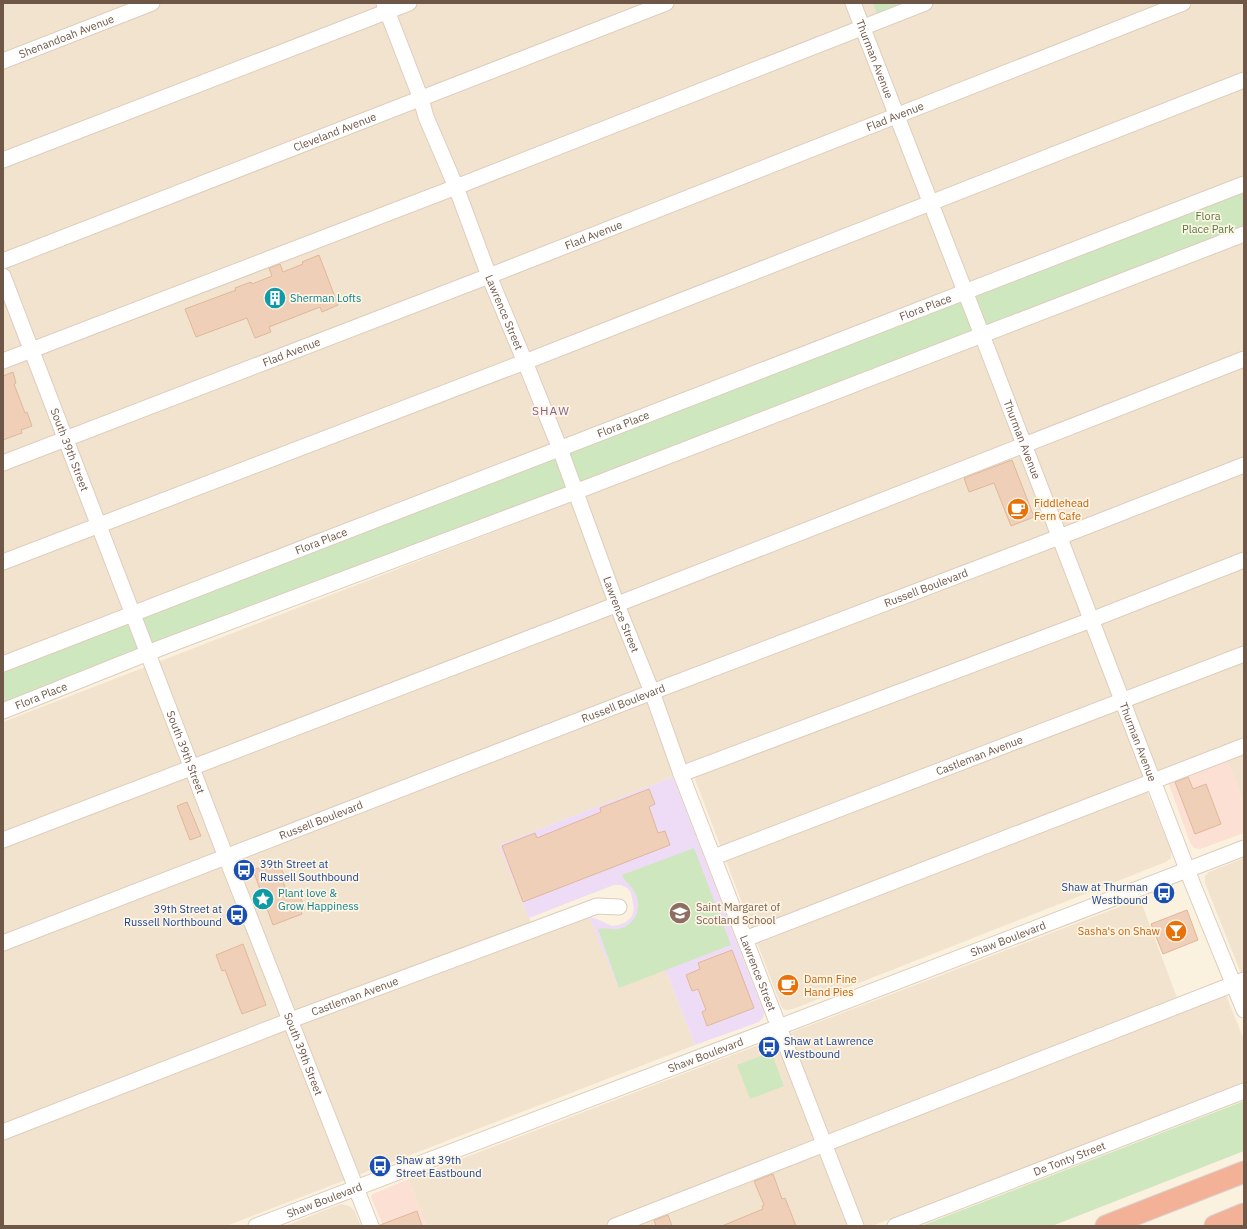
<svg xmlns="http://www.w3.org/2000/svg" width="1247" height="1229" font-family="'IBM Plex Sans',sans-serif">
	<rect width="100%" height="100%" fill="#fbf1df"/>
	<path fill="#f2e3ce" d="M3 3H1244V176L3 657Z
		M1244 241V358L3 837V722Z
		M1244 367V802L1222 748 1142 779 1171 851V858L1166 862 793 1009 786 1010 782 1008 693 774 673 777 499 845 537 937 589 917 619 987 665 969 695 1045 226 1226H3V848L627 605Z
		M1244 858V981L1205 883V876L1209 872Z
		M1140 899 1182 1011 1226 995 1244 1040V1082L872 1226H426L409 1179Z
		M341 1204 349 1206 354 1210 361 1226H285Z"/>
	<path fill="#fbe0d3" d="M1226 757 1244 802V833L1200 849 1194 848 1190 842 1167 779Z
		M409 1179 426 1226H383L371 1197 373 1194Z"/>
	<path fill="#eedcf6" d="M673 777 764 1013 763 1018 759 1022 695 1045 665 969 619 988 589 917 597 919 612 926 619 925 626 922 632 916 634 909 631 893 627 888 621 885H614L529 918 499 845Z"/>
	<path fill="#cee7bf" d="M873 3H905L877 14Z
		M1244 184V234L3 711V664Z
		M694 848 731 945 619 988 598 929C606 927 610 930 617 929 634 927 643 909 635 893 632 886 625 883 622 875Z
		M771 1052 784 1086 750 1099 737 1065Z
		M1244 1101V1151L1052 1226H921Z"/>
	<path fill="#efcfb8" stroke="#e0b79a" d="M319 255 338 305 322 312 320 307 269 327 271 332 255 338 247 318 196 337 185 309 236 290 235 288 251 282 252 284 272 276 269 268 280 264 283 272 303 264 302 262Z
		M13 372 16 383 14 384 25 413 27 412 32 426 21 430 22 433 3 440V376Z
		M1012 460 1034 517 1011 526 994 483 969 492 964 478Z
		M1188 777 1193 789 1206 784 1221 824 1195 834 1175 782Z
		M649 789 655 804 649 807 658 833 665 831 670 845 523 902 502 846 535 833 537 838 601 812 600 808Z
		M187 802 201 836 190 840 177 806Z
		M278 861 284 875 281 876 289 898 299 894 305 909 301 911 302 914 273 925 253 870Z
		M1187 910 1198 940 1163 954 1151 924Z
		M243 944 266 1005 242 1014 225 970 222 971 216 955Z
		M732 950 754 1008 707 1026 702 1012 706 1010 698 989 692 991 686 975 700 969 698 963Z
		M773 1174 782 1199 785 1198 796 1226H722L763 1209 762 1206 764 1205 754 1181Z
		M417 1211 422 1226H380V1225Z
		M668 1215 672 1226H656L654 1220Z"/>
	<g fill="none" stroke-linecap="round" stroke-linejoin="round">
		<g stroke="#decdbc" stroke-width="17">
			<g id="minor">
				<path id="s1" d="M384 3 421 99 426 117 456 187 489 276 525 362 560 449 617 605 652 692 681 774 856 1226"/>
				<path id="s2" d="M853 3 982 335 1193 885 1244 1010"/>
				<path id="s3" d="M3 61 152 3"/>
				<path d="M3 160 409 3"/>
				<path id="s4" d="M3 261 666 3"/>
				<path id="s5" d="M3 276 226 857 371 1226"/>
				<path d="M3 361 456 187 925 3"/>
				<path id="s6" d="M3 463 489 276 1183 3"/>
				<path d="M3 562 535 358 1244 80"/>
				<path id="s7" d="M3 664 1244 184"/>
				<path id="s8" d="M3 711 163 647 575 492 1244 234"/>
				<path d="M681 774 1091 620 1244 560"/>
				<path d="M3 840 605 609 1244 359"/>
				<path id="s9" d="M714 857 1244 654"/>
				<path d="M745 939 1244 746"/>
				<path id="s10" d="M3 943 652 692 1075 531 1244 465"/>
				<path id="s11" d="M3 1132 291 1020 597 906 619 907"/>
				<path id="s12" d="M256 1226 779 1027 1244 848"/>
				<path d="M615 1226 1244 980"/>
				<path id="s13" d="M895 1226 1244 1091"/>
			</g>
		</g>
		<g stroke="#dad3cf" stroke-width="23">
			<path id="highway" d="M1106 1226 1244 1172
				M1215 1226 1244 1214"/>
		</g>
		<use href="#minor" stroke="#fff" stroke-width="15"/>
		<use href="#highway" stroke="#f3b298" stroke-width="21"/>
	</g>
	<defs>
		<g id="building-disc" transform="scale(1.15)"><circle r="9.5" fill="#0f9aa8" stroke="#fef5e5"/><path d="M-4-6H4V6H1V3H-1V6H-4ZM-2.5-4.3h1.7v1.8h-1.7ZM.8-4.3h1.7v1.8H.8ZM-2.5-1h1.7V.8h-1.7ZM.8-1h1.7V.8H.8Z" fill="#fff"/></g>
		<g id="cafe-disc" transform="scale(1.15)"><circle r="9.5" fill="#e8710a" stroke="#fef5e5"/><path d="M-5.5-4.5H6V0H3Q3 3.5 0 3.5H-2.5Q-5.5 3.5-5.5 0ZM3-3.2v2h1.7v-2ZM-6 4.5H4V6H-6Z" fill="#fff"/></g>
		<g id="bus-disc" transform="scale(1.15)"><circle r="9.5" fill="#1a4fb4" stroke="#fef5e5"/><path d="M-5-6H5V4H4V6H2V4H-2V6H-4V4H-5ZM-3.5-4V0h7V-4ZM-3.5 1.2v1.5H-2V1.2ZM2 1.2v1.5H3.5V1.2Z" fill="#fff"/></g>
		<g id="sight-disc" transform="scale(1.15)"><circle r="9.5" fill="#0f9aa8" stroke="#fef5e5"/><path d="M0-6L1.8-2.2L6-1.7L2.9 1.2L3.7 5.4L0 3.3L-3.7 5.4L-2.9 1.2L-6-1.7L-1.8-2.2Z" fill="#fff"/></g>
		<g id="school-disc" transform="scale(1.15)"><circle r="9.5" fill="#8d6e63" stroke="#fef5e5"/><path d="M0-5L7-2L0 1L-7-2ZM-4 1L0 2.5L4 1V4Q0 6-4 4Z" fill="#fff"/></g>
		<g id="bar-disc" transform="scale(1.15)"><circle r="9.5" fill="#e8710a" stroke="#fef5e5"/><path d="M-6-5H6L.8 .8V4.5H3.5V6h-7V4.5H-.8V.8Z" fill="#fff"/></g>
	</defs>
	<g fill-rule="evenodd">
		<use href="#building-disc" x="275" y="298"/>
		<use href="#cafe-disc" x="1018" y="509"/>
		<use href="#bus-disc" x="244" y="870"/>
		<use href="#bus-disc" x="1164" y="893"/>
		<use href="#sight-disc" x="263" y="899"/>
		<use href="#school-disc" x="680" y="913"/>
		<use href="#bus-disc" x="237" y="915"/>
		<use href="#bar-disc" x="1176" y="931"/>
		<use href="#cafe-disc" x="788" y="985"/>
		<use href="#bus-disc" x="769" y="1047"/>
		<use href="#bus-disc" x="380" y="1166"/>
	</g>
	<g text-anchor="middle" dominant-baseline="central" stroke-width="3.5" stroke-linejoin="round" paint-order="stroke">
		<g font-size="11" fill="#6f5748" stroke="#fef5e5">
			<text stroke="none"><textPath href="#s3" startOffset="68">Shenandoah Avenue</textPath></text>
			<text stroke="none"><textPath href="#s2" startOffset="60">Thurman Avenue</textPath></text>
			<text stroke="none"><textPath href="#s6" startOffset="957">Flad Avenue</textPath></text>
			<text stroke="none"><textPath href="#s4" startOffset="356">Cleveland Avenue</textPath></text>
			<text stroke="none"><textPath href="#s6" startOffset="633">Flad Avenue</textPath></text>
			<text stroke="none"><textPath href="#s7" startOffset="989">Flora Place</textPath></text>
			<text stroke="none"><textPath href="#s1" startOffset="332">Lawrence Street</textPath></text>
			<text stroke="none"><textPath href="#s6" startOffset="309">Flad Avenue</textPath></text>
			<text stroke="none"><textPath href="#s7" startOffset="665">Flora Place</textPath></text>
			<text stroke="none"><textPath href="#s2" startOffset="468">Thurman Avenue</textPath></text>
			<text stroke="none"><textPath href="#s5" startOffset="186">South 39th Street</textPath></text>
			<text stroke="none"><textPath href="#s7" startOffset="341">Flora Place</textPath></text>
			<text stroke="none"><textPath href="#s10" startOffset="989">Russell Boulevard</textPath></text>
			<text stroke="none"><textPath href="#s1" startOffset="656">Lawrence Street</textPath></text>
			<text stroke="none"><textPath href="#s8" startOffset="41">Flora Place</textPath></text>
			<text stroke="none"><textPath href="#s10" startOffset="665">Russell Boulevard</textPath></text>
			<text stroke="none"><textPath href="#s2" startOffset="792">Thurman Avenue</textPath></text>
			<text stroke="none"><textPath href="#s5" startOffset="510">South 39th Street</textPath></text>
			<text stroke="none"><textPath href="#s9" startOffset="284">Castleman Avenue</textPath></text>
			<text stroke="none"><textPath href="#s10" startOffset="341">Russell Boulevard</textPath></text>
			<text stroke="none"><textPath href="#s12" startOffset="805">Shaw Boulevard</textPath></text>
			<text stroke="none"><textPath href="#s1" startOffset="1040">Lawrence Street</textPath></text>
			<text stroke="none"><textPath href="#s11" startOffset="377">Castleman Avenue</textPath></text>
			<text stroke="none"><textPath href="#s5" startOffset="834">South 39th Street</textPath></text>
			<text stroke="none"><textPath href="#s12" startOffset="481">Shaw Boulevard</textPath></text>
			<text stroke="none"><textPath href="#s13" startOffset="187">De Tonty Street</textPath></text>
			<text stroke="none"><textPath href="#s12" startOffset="73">Shaw Boulevard</textPath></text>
		</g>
		<g font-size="11" fill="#537a44" stroke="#fef5e5">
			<text x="1208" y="216">Flora<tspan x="1208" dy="13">Place Park</tspan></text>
		</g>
		<g font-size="11" fill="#0d838f" stroke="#fef5e5" text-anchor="start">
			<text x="290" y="298">Sherman Lofts</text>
			<text x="278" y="893">Plant love &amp;<tspan x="278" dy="13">Grow Happiness</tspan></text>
		</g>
		<g font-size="11" fill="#c56008" stroke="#fef5e5" text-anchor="start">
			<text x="1034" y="503">Fiddlehead<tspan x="1034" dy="13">Fern Cafe</tspan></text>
			<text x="1160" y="931" text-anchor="end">Sasha's on Shaw</text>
			<text x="804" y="979">Damn Fine<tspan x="804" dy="13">Hand Pies</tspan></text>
		</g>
		<g font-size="11" fill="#164399" stroke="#fef5e5" text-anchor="start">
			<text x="260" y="864">39th Street at<tspan x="260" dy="13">Russell Southbound</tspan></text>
			<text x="1148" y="887" text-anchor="end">Shaw at Thurman<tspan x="1148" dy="13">Westbound</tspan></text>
			<text x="222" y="909" text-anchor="end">39th Street at<tspan x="222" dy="13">Russell Northbound</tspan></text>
			<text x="784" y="1041">Shaw at Lawrence<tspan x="784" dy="13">Westbound</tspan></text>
			<text x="396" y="1160">Shaw at 39th<tspan x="396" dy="13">Street Eastbound</tspan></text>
		</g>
		<g font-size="11" fill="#785e54" stroke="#fef5e5" text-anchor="start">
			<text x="696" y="907">Saint Margaret of<tspan x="696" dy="13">Scotland School</tspan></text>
		</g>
		<g font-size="12" letter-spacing="1" fill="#846493" stroke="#fef5e5">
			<text x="551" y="410">SHAW</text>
		</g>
	</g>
	<rect width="1247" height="1229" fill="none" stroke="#6f5748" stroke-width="8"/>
</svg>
